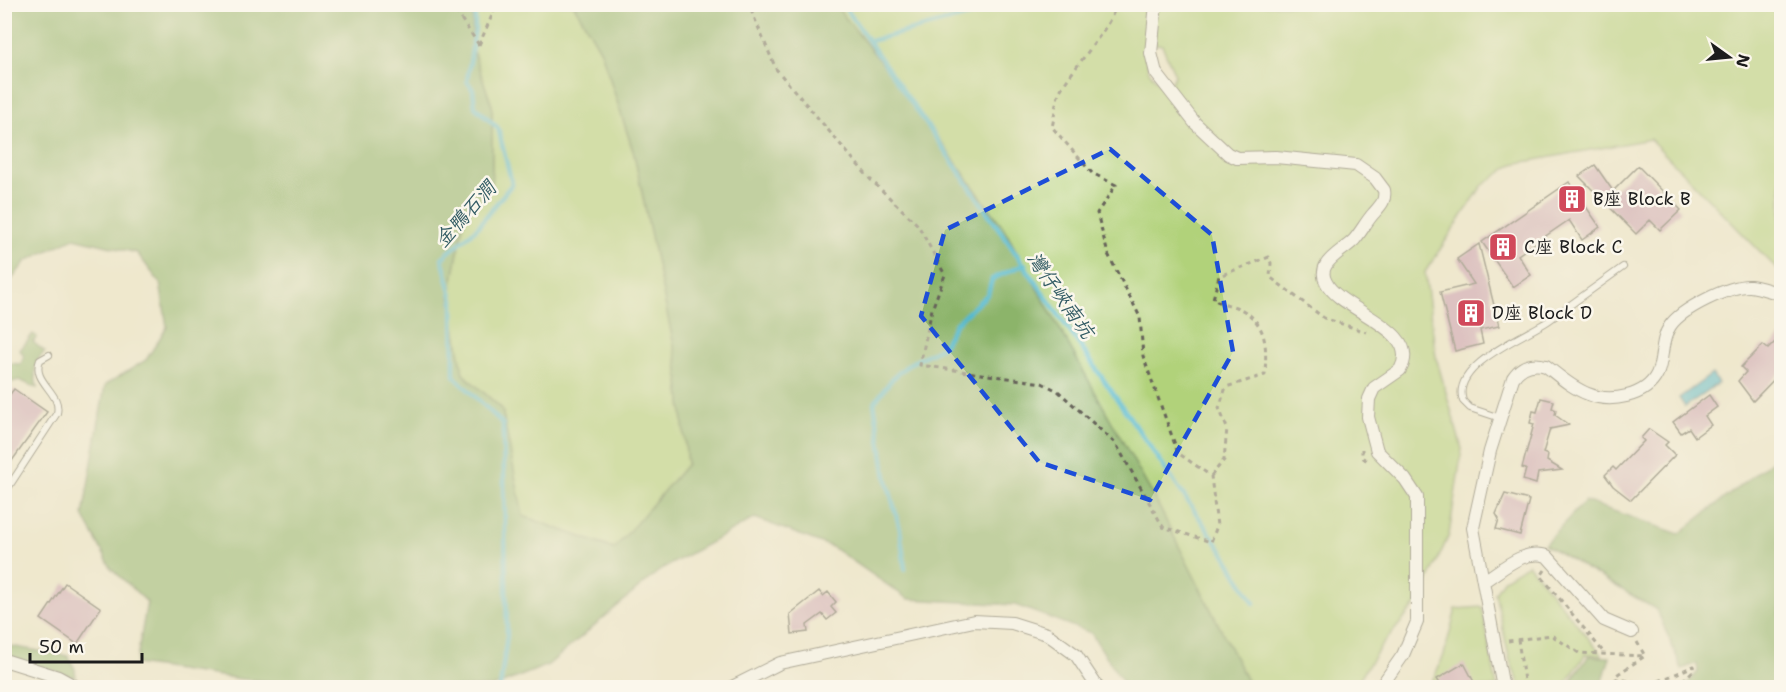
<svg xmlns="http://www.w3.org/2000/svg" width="1786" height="692" font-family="'Shantell Sans','LXGW WenKai TC',sans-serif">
	<rect width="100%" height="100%" fill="#fbf7ec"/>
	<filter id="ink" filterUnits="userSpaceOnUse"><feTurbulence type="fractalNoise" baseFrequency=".0167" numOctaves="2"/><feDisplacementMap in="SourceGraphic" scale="12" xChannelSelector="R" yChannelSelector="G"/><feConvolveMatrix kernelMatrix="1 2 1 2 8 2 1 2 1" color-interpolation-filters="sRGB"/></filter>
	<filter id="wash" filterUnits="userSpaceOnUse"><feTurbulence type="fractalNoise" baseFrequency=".008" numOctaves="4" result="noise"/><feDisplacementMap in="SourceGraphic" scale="24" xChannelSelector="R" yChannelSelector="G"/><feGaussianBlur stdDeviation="1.35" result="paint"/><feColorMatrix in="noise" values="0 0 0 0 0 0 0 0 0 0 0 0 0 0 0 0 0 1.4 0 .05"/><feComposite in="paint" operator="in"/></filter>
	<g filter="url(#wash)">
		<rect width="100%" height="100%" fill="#efe8cd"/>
		<path fill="#b1d27a" stroke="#66774b" stroke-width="1.5" fill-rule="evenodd" d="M473 5H574L601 51 634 154 677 360 687 464 615 549 522 516 502 409 463 374 450 296 465 214 492 187V106L472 48Z
			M835 5H1781V273L1650 139 1513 164 1482 186 1425 272 1436 357 1462 449 1449 535 1419 601 1381 646 1354 687H1250L1157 503 897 82ZM1149 43 1162 45 1175 75 1170 85 1164 86C1144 72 1146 66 1149 43Z
			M1528 564 1602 655 1585 654C1579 667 1570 674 1564 687H1521L1510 661 1495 593 1504 579Z
			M1482 607 1497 687 1429 688 1444 655 1456 609Z"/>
		<path fill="#8cb46a" stroke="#546843" stroke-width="1.5" d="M5 4 473 5 472 48 492 106V187L465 214 450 296 463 374 502 409 523 516 614 549 687 464 677 360 634 154 601 51 574 5H835L897 82 1003 227 1157 503 1250 687H1126L1091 633 1015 605 908 599 832 547 755 518 660 570 548 665 493 687H333L241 679 136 664 147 602 111 568 83 515 105 385 146 360 167 327 160 283 137 253 74 238 26 261 5 288Z
			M33 334 37 337 33 342 45 352C32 363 34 371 37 388L19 380 5 384V363L21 364 24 356 20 350Z
			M1779 455 1781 687H1744L1742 684 1735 683 1726 687H1684L1698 672 1697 663 1682 669 1657 610 1544 544 1585 501 1679 534Z
			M4 645 68 656 75 669 76 678 5 655Z
			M1588 656 1610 657 1601 687H1568C1573 675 1582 668 1588 656Z"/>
		<path fill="#53bad1" stroke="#386b76" stroke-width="1.5" d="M1712 374 1718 383 1685 407 1679 398Z"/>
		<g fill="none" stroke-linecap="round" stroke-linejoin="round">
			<path stroke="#53bad1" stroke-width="4.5" d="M475 4V30L467 81 473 90 475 107 498 128 512 184 476 229 442 258 453 300 454 376 503 424 507 635 500 688
				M843 4 1223 552 1254 603
				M870 41 1014 4
				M905 569 900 529 886 477 874 403 892 379 909 364 942 347 956 323 988 294 992 279 1025 264"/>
		</g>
		<g id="blocks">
			<path fill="#c795b1" d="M1595 165 1613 191 1638 166 1681 210 1660 230 1650 220 1636 234 1579 176Z
				M1569 182 1600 227 1582 240 1569 220 1518 255 1531 275 1513 287 1482 242Z
				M1479 244 1499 326 1480 330 1483 344 1455 351 1440 292 1474 284 1457 259Z
				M1782 335V371L1753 401 1738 381 1746 372 1741 367 1763 345 1768 349Z
				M14 389 47 412 4 472V402Z
				M1709 395 1717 407 1705 416 1711 425 1695 437 1689 428 1681 433 1673 422Z
				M1541 398 1554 401 1552 408 1556 410 1555 415 1569 425 1550 429 1543 453 1548 455 1547 461 1562 470 1538 473 1536 484 1523 480 1526 469 1522 468 1534 424 1530 423 1533 411 1537 412Z
				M1649 429 1668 442 1665 445 1675 455 1631 500 1613 486 1605 475 1613 467 1616 470 1644 441 1641 438Z
				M1505 494 1529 500 1520 535 1496 529 1499 519 1496 514Z
				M65 583 101 608 77 644 41 619Z
				M819 591 823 596 828 592 836 602 831 607 836 613 827 620 822 614 807 625 808 632 792 634 790 614Z
				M1464 663 1475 684 1469 687H1442L1437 679Z"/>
		</g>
	</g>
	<g filter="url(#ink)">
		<use href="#blocks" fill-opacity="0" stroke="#66635a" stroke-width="1.5"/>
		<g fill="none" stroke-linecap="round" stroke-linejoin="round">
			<g stroke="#66635a" stroke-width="8">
				<path id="lane" d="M1500 418 1470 408 1463 401C1450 365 1526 336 1548 321 1573 303 1598 285 1623 267
					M4 494 57 413C62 392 31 382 40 360L49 355"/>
			</g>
			<g stroke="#66635a" stroke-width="14">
				<path id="street" d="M1156 4 1151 53 1156 73 1195 123 1228 154 1237 158 1276 157 1356 165 1375 178 1384 190C1386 201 1380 206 1373 214 1366 222 1361 232 1354 240 1346 248 1332 255 1326 265 1323 270 1323 277 1326 282 1339 311 1424 329 1400 370L1374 388 1369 399 1368 417 1377 451 1405 479 1417 497V622L1403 655 1380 688
					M1484 581C1503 569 1523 549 1547 556L1604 620 1632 632
					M4 660 58 677 78 688
					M730 688 780 663 974 621 1012 623 1047 634 1076 655 1098 688
					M1503 688 1473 528 1490 451 1513 378C1521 366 1532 362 1546 366 1559 376 1572 388 1588 394 1610 403 1646 397 1657 374 1664 359 1660 341 1670 326 1681 309 1730 285 1750 286 1761 287 1771 292 1782 294"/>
			</g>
			<path stroke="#66635a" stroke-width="3" stroke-dasharray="4.5 4.5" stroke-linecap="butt" d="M451 4 479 45
				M734 4 751 10 776 69 870 179 918 225 945 275 932 309 920 365 1042 383 1058 391 1116 444 1163 527 1211 542 1217 526 1211 476 1178 453 1143 356 1140 317 1108 254 1097 213 1116 185 1092 173 1052 127C1055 116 1055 101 1060 91 1073 68 1113 25 1116 4
				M479 45 497 4
				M1362 449V457L1367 461
				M1211 476 1224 460 1227 428 1219 408 1226 387 1265 375C1266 350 1269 327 1244 311 1235 305 1223 305 1213 299L1219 276 1269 257 1271 263 1270 277 1324 318 1366 332
				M1545 570 1541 576 1605 654
				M1518 639 1525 688
				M1508 641 1551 635 1579 653 1645 656
				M1637 642 1645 656 1615 676 1616 679 1652 684 1694 666 1695 669 1675 688
				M1480 688H1482
				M1486 688 1485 685 1489 683"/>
			<use href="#lane" stroke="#fff" stroke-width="6"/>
			<use href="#street" stroke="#fff" stroke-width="12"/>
		</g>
	</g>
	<path d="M0 0H1786V692H0ZM1110 149 1212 235 1233 352 1150 500 1039 462 921 316 945 230Z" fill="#efe8cd" fill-opacity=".55" fill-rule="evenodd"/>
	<path fill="none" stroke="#1d4ed8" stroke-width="4.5" stroke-dasharray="12 8" stroke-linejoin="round" d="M1110 149 1212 235 1233 352 1150 500 1039 462 921 316 945 230Z"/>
	<defs>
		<g id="building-square" transform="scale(1.5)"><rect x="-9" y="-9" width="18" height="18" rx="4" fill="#d1495b" stroke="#fbf7ec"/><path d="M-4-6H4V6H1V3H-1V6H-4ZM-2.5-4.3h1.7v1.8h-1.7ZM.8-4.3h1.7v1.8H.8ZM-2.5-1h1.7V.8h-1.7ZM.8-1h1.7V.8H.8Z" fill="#fff"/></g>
	</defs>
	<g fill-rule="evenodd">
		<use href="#building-square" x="1572" y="199"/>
		<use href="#building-square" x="1503" y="247"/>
		<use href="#building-square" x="1471" y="313"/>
	</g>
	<g text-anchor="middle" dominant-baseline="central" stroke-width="5" stroke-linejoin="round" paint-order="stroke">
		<g font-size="18" fill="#1c1c1c" stroke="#fbf7ec" text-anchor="start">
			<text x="1593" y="199">B座 Block B</text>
			<text x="1524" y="247">C座 Block C</text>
			<text x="1492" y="313">D座 Block D</text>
		</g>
		<g font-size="20" font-style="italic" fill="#325b64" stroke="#fbf7ec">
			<text transform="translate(465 214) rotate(-48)">金鴨石澗</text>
			<text transform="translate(1061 295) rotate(55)">灣仔峽南坑</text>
		</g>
	</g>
	<rect width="1786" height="692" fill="none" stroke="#fbf7ec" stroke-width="24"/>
	<g transform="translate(1729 57) rotate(105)" stroke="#fbf7ec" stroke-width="4.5" paint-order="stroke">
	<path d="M0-4.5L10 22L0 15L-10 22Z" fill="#1c1c1c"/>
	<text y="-9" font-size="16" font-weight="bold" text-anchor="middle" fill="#1c1c1c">N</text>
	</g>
	<path d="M30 653v9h112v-9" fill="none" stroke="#1c1c1c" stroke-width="3"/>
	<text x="39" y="653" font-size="18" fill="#1c1c1c" stroke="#fbf7ec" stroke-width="4.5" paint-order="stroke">50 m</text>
</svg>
